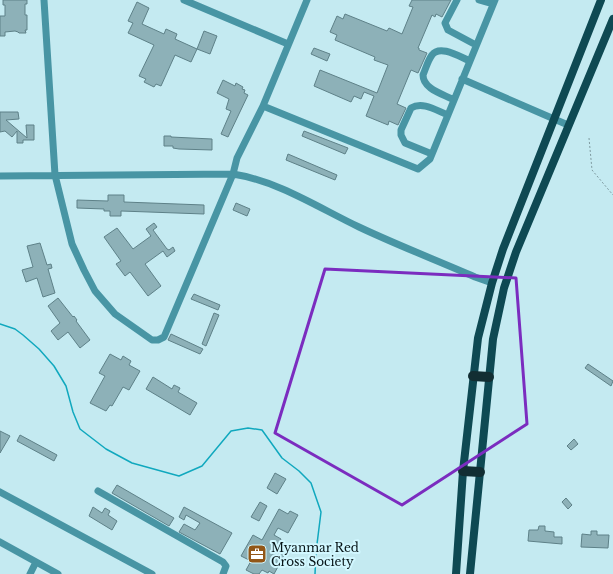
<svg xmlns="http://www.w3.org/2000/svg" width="613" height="574" font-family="'Libre Baskerville',serif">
	<rect width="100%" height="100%" fill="#c4eaf1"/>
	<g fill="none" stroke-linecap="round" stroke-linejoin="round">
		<path stroke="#10a8be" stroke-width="1.5" d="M0 324 15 329 23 335 39 349 54 366 66 386 73 412 80 429 106 449 132 463 179 476 202 466 231 431 248 428 262 430 282 458 299 471 311 483 321 512 316 552 315 574"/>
	</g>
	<path fill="#8db1b8" stroke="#5e8188" d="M3 0H27V4H25V15H27V30H25L26 33H19L18 32 15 31 5 32V36H0V16H5V5H3Z
		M412 0H451L442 17 436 14 435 17 432 15 418 48H419V50L427 53 418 73 411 70 397 104 406 108 398 125 389 121 388 125 366 116 374 96 364 92 361 99 354 96 351 102 314 86 320 70 377 93 388 65 374 60 375 57 335 40 337 35 330 32 337 16 343 19 345 14 387 31 389 28 402 34 413 7 409 6Z
		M137 2 149 8 142 24 164 34 166 29 177 34 175 39 197 49 191 62 175 55 161 86 156 84 154 87 144 82 146 79 139 76 154 45 128 33 133 23 128 21Z
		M204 31 217 36 210 54 197 49Z
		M314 48 330 54 327 61 311 54Z
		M223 80 235 86 236 83 243 87 242 89 245 90 244 93 248 95 228 137 221 134 231 111 226 109 229 99 217 93Z
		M0 112H18L19 119 6 120 27 138 26 125H34V140H23V143H17V131L12 137 5 131 0 132Z
		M304 131 348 148 345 154 302 136Z
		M164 136H171V137L212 139V150L179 149 173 148V146H164Z
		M288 154 337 175 335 180 286 160Z
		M108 195H124V202L204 205V214L121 211V216H110V211H104V209L77 208V200L108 201Z
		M236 203 250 209 247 216 233 210Z
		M154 223 157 227 153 230 167 249 169 250 173 247 175 251 167 257 163 251 145 264 161 286 148 296 130 272 125 276 116 264 121 261 104 237 117 228 133 249 151 236 146 229Z
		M40 243 47 265 51 264 52 268 48 269 55 293 43 297 37 278 26 282 22 270 33 267 27 246Z
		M194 294 220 305 218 310 191 299Z
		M58 298 73 317 74 316 77 320 76 321 90 340 80 348 68 332 58 340 51 331 60 323 48 306Z
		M214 313 219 315 206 346 202 344Z
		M171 334 203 349 200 354 168 340Z
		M110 354 121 360 123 356 131 361 129 365 140 371 129 390 123 387 112 406 110 405 106 411 90 403 105 376 99 373Z
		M588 364 613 381 611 386 585 368Z
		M153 377 172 389 174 385 180 388 178 392 197 403 190 415 146 389Z
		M0 431 10 436 0 453Z
		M20 435 57 455 54 461 17 441Z
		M574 439 578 444 571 450 567 446Z
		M275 473 286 479 277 494 267 488Z
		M117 485 174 518 169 526 112 493Z
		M566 498 572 505 568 509 562 502Z
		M260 502 267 506 259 521 251 517Z
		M93 507 102 513 105 508 110 511 108 515 117 521 112 530 89 516Z
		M184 507 232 533 220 554 179 532 184 524 195 530 200 523 186 515 184 520 179 517Z
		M279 509 288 514 290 511 298 515 288 533 278 528 274 535 281 539 277 547 286 552 274 574 269 571 268 573 262 570 259 574H254L246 570 251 561 241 556 253 535 262 540Z
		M539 526H545V531L554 532V537H562V544L528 541 529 530H538Z
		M591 531H597V535H609L608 548 581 547 582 534 591 535Z"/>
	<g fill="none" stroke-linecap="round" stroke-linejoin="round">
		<path stroke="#7e9aa0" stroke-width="1" stroke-dasharray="2 2" stroke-linecap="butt" d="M589 138 592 170 613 195"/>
		<path stroke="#4895a4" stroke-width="7" d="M44 0 55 175 72 244 84 270 95 291 115 314 152 340H158L164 337 233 174 237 158 263 106 307 0
			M184 0 288 44
			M457 0 445 23 448 30 476 45
			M479 0 493 4
			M462 79 568 125
			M454 100C443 94 423 89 423 75 426 68 428 60 432 55 440 44 460 57 470 61
			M263 106 418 169 430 159 495 0
			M432 154 405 143 401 135V130L411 108C423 101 437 111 448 115
			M0 176 233 174C278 181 319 208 359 227 397 245 436 260 475 277L492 283
			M98 491 223 562 226 566 223 574
			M0 492 152 574
			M0 542 58 574
			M30 574 36 562"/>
		<path stroke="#0e4953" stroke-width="8" d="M456 574 463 471 478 338 492 283 503 249 601 0
			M470 574 493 339 504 288 516 252 613 19"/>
		<path stroke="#122e33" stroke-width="10" d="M473 376 489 377
			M463 471 480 472"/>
	</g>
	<path fill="none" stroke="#7b2cbf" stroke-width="3" stroke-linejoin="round" d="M325 269 516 278 527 424 402 505 275 433Z"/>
	<defs>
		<g id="office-square" transform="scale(1)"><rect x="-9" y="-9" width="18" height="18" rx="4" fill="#925617" stroke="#d1f7ff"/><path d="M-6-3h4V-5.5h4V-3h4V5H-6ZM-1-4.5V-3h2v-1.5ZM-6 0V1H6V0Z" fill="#fff"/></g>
	</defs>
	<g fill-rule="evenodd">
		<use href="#office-square" x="257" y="554"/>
	</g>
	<g text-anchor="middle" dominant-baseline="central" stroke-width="4" stroke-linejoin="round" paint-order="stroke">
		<g font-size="12" fill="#061316" stroke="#d1f7ff" text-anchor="start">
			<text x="271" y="547">Myanmar Red<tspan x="271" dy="14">Cross Society</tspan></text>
		</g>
	</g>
</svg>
